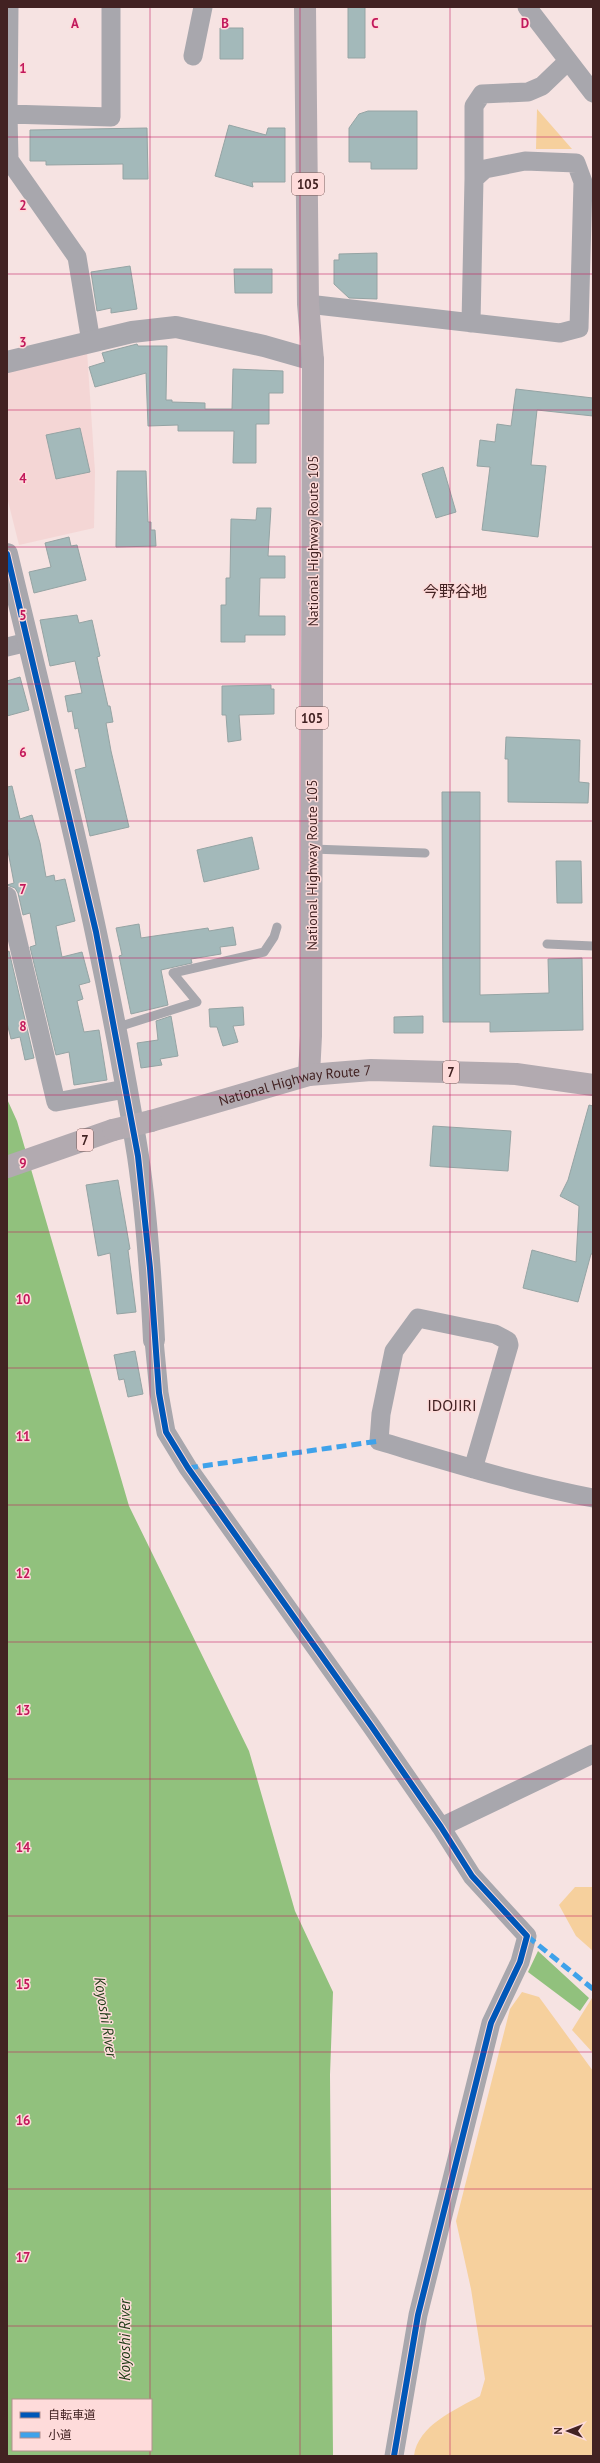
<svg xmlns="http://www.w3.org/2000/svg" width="600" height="2463" font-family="'PT Sans','Noto Sans JP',sans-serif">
	<rect width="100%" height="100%" fill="#f6e3e2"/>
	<path fill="#f4d6d5" d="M87 351 95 472 94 528 19 545 7 497V372Z"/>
	<path fill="#f6d09d" d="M537 109 572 149H536Z
		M575 1887H593V1951L576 1936 559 1905Z
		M522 1992 539 1997 593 2071V2456H414C418 2425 455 2410 480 2396L485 2379 471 2289 456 2221 510 2009Z
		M592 1998H593V2053L572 2030Z"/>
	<path fill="#91c17d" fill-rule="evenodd" d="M7 1099 17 1121 129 1506 249 1751 295 1911 333 1992 330 2075 333 2456H7ZM13 2400H151V2450H13Z
		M538 1951 589 1998 580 2011 528 1972Z"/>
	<path fill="#a3b9ba" stroke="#95a4a4" d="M348 7H365V58H348Z
		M220 28H243V59H220Z
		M368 111H417V169H371V162H349V128L359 114Z
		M229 125 266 135 268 128H285V182H252L253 187 215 176Z
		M147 128 148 179H123V164L46 165V161H30V130Z
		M377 253V299L349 298 334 284V260H339V254Z
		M130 266 137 309 111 313V308L97 311 91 272Z
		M234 269H272V293H235Z
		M137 344 138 346H167L166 400H172V402L205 403V409H232L233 369 283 371V393H269V424H256V463H233L234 431H178V425L148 426 146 373 95 387 89 367 105 362 102 353Z
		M516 389 593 398V416L537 410 531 465 546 466 538 537 482 530 490 467 477 466 480 440 495 442 497 424 511 426Z
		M80 428 90 472 56 479 46 435Z
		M443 467 456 512 436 518 422 474Z
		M117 471H146L148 522H151V530H155L156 546 116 547Z
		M257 508H271L268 556H285V578H260L259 616H285V635H245V642H221V605H226V578H230L231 519 256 520Z
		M69 537 71 546 77 545 86 580 34 593 29 572 51 567 45 543Z
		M77 615 79 623 92 620 100 656 97 657 108 706H110L113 722 106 723 111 751 129 827 90 836 75 770 86 767 78 728 75 729 72 711 68 712 65 696 82 693 75 661 50 666 40 620Z
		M20 677 29 710 7 716V681Z
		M271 685V689H274V714L239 715 241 740 228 742 226 715H222V686Z
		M506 737 580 740 579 782 589 783 588 803 508 802V759H505Z
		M12 786 20 819 32 815 40 843 46 877 54 875 55 881 65 879 75 921 56 926 62 957 82 952 90 982 79 985 83 999 77 1001 84 1032 99 1030 107 1080 74 1085 69 1052 56 1055 30 947 36 945 30 913 23 915 18 893 15 888 7 885 14 883 7 846V787Z
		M442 792H480V995L549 993 548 959 582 958 583 1030 490 1032V1022H443Z
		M252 837 259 869 204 882 197 850Z
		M556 861H581L582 903H557Z
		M139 924 141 938 208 928 209 931 233 927 236 945 220 947 221 954 191 959 192 963 161 970 168 1005 131 1014 119 956 122 955 116 928Z
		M9 951 34 1058 25 1060 20 1037 11 1039 7 1023V952Z
		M243 1007 244 1025 233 1026 238 1042 223 1046 217 1027H210L209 1009Z
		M171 1016 178 1056 160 1059 162 1065 141 1068 137 1043 158 1040 156 1021Z
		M423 1016V1033H394V1017Z
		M589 1105 593 1106V1254H591L578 1302 523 1288 532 1250 576 1262 579 1206 560 1196 568 1180Z
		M433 1126 511 1131 508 1171 430 1166Z
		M118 1180 130 1249 128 1250 136 1312 117 1314 110 1253 98 1256 86 1185Z
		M135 1351 143 1394 128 1397 124 1379 119 1380 114 1355Z"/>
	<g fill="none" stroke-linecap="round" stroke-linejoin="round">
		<path stroke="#a8a7ad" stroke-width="9" d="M312 849 425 853
			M547 944 593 946
			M115 1028 197 1002 173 973 264 952 274 937 277 927"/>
		<path stroke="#a8a7ad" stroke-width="19" d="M9 7 8 114 9 160 77 257 91 342
			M527 7 593 93
			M193 56 203 7
			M8 114 111 117V7
			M474 179V106L482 94 528 92 542 86 567 62
			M308 304 560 333 579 328 583 182 576 163 525 161 485 169 474 179 471 323
			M7 647 28 642
			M7 896 56 1102 125 1089
			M154 1340 159 1393 166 1432 188 1468 372 1727 441 1827 472 1876 527 1936 520 1962 491 2023 418 2315 394 2456
			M473 1469 509 1345 508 1341 495 1334 418 1318 394 1351 381 1414 379 1441C450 1462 520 1484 593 1498
			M441 1827 593 1754"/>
		<path stroke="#a8a7ad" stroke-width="22" d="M7 362 132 332 176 327 264 346 313 360
			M7 554C55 753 106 953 138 1156 147 1217 151 1279 154 1340"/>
		<g stroke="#b2aab0" stroke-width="22">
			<path d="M305 7 308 304 313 360 311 1036 309 1075"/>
			<path id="s1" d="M151 1121 309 1075 371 1070 516 1074 593 1085"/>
			<path d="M7 1167 113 1130"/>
		</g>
		<path stroke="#b2aab0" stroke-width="22" d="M113 1130 151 1121"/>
		<path stroke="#3fa2ea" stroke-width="5" stroke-dasharray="10 5" stroke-linecap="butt" d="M188 1468 379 1441
			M527 1936 593 1989"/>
		<g stroke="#fedbda" stroke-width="8">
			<path id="cycleway" d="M7 554 96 932 138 1156 150 1268 159 1393 166 1432 188 1468 372 1727 441 1827 472 1876 527 1936 520 1962 491 2023 418 2315 394 2456"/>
		</g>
		<use href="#cycleway" stroke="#0057b8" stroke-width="6"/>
	</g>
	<path fill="none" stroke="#c2185b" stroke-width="1" stroke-opacity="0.55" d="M150 7V2400M300 7V2456M450 7V2456M7 137H593M7 274H593M7 410H593M7 547H593M7 684H593M7 821H593M7 958H593M7 1095H593M7 1232H593M7 1368H593M7 1505H593M7 1642H593M7 1779H593M7 1916H593M7 2052H593M7 2189H593M7 2326H593M150 2450V2456"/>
	<g text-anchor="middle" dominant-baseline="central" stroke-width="3" stroke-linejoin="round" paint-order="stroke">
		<g fill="#fedbda" stroke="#7a5a59" stroke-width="1">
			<rect x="292" y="173" width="32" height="22" rx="3"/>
			<rect x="296" y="707" width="32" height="22" rx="3"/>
			<rect x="443" y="1061" width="16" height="22" rx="3"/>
			<rect x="77" y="1129" width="16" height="22" rx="3"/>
		</g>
		<g font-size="13" font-weight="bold" fill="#422222">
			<text x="308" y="184">105</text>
			<text x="312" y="718">105</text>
			<text x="451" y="1072">7</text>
			<text x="85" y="1140">7</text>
		</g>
		<g font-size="14" fill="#422222" stroke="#fedbda">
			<text transform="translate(313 541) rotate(-90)">National Highway Route 105</text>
			<text transform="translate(312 865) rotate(-90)">National Highway Route 105</text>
			<text stroke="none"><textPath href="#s1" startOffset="149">National Highway Route 7</textPath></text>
		</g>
		<g font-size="15" font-style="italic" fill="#1d3b15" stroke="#fedbda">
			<text transform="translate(106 2017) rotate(81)">Koyoshi River</text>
			<text transform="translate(124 2340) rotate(-90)">Koyoshi River</text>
		</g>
		<g font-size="16" fill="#422222" stroke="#fedbda">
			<text x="455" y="591">今野谷地</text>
			<text x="452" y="1405">IDOJIRI</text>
		</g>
	</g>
	<g font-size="13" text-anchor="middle" font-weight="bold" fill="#c2185b" stroke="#fedbda" stroke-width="3" stroke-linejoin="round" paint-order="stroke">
		<text x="75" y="28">A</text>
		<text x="225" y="28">B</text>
		<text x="375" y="28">C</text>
		<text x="525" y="28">D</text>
		<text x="23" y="73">1</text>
		<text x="23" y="210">2</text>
		<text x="23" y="347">3</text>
		<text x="23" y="483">4</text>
		<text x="23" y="620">5</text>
		<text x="23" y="757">6</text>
		<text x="23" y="894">7</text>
		<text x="23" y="1031">8</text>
		<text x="23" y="1168">9</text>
		<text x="23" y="1304">10</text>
		<text x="23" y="1441">11</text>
		<text x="23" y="1578">12</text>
		<text x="23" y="1715">13</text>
		<text x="23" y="1852">14</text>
		<text x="23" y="1989">15</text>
		<text x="23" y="2125">16</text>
		<text x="23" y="2262">17</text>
	</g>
	<rect width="600" height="2463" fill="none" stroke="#422222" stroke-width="16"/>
	<rect x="12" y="2399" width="140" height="52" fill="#fedbda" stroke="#b39190"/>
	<rect x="20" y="2412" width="20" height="6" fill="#0057b8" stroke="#b39190"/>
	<text x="48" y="2419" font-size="12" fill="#422222">自転車道</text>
	<rect x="20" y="2432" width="20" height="6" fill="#3fa2ea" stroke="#b39190"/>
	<text x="48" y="2439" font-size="12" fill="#422222">小道</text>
	<g transform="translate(568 2431) rotate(270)" stroke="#fedbda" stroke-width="3" paint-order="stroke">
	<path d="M0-3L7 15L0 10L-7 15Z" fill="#422222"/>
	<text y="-6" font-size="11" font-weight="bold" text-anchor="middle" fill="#422222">N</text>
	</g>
</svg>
